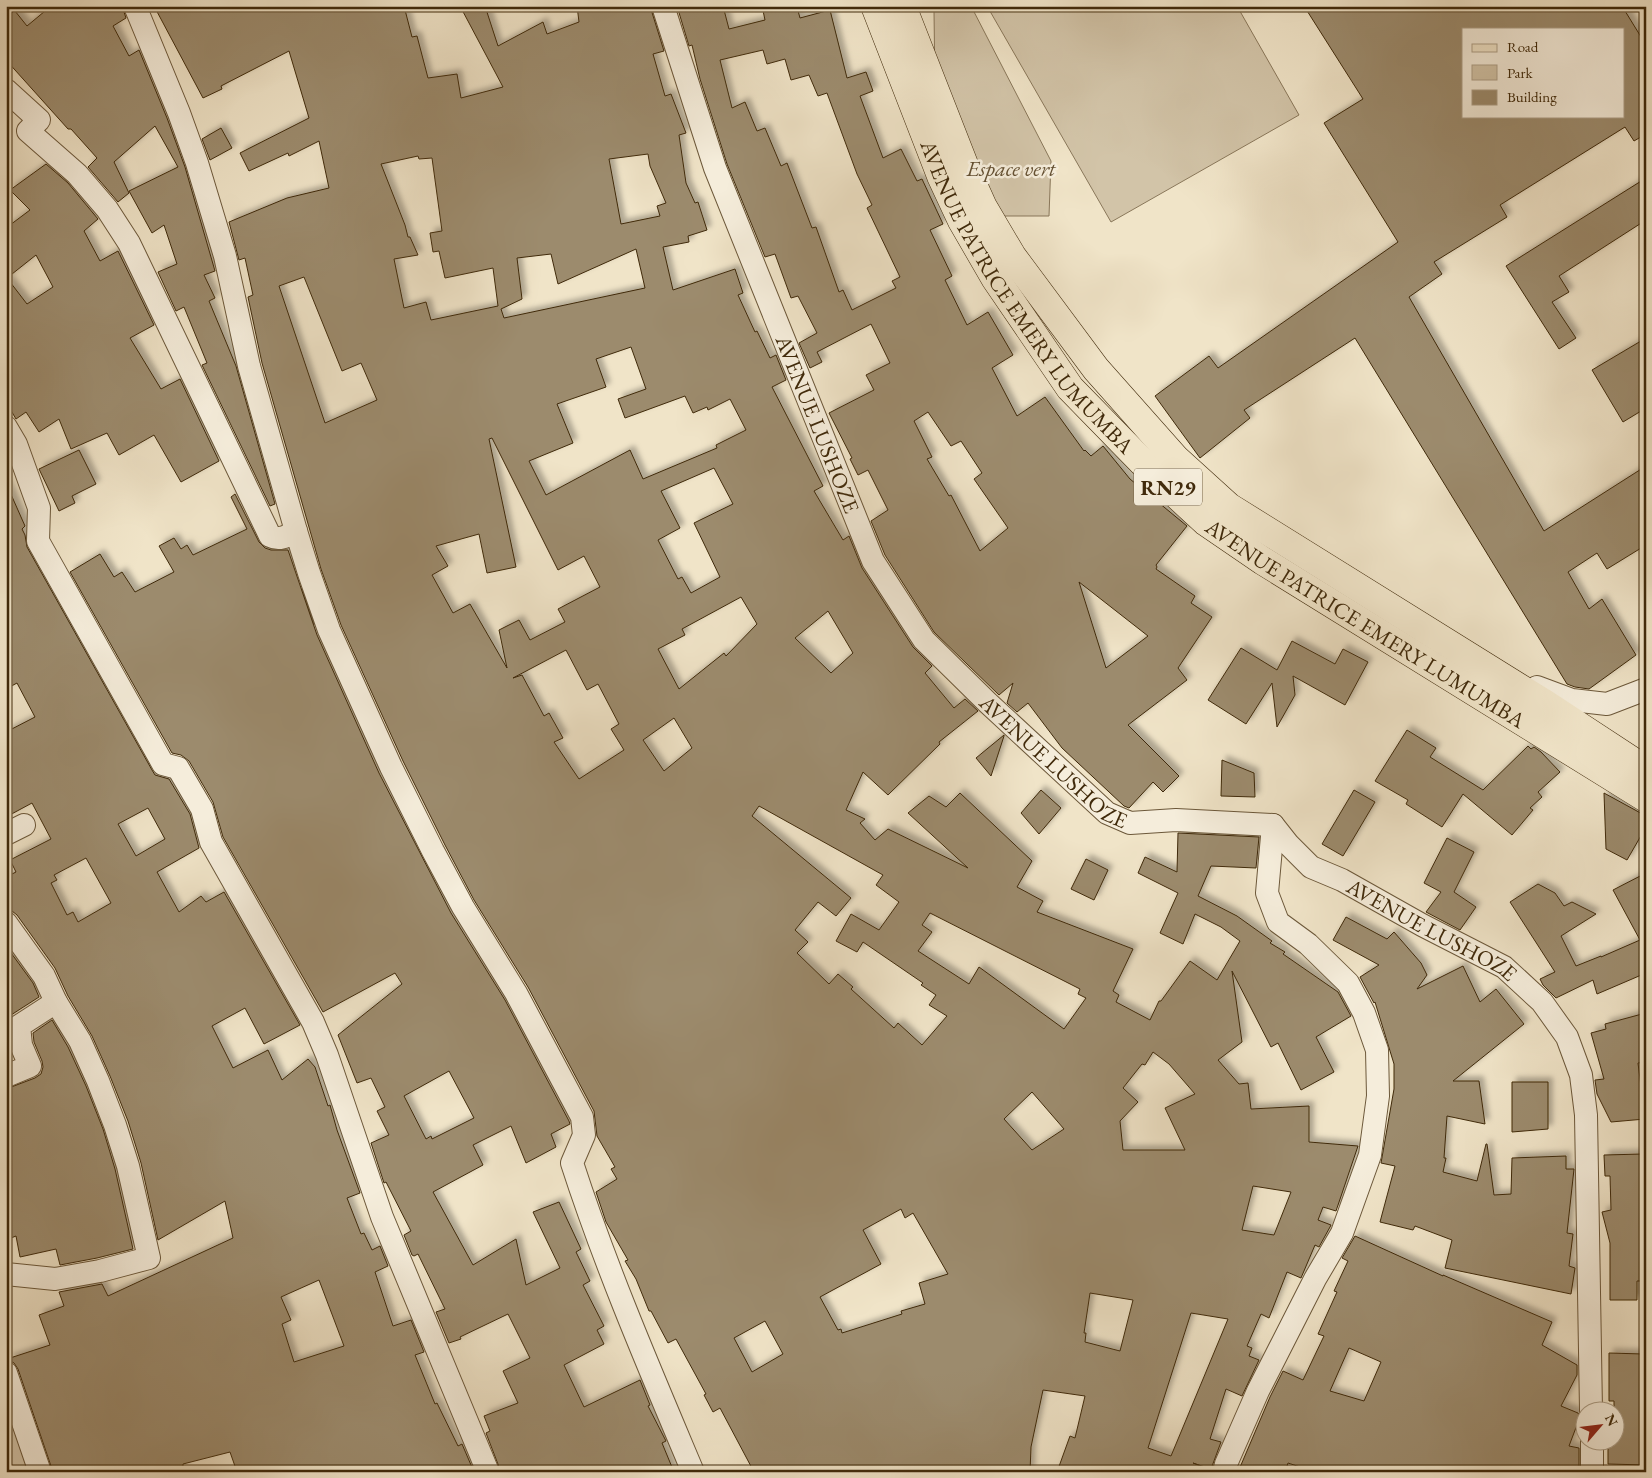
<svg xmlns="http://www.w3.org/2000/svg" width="1652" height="1478" font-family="'EB Garamond',serif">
	<defs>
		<filter id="shadow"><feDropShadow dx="4.5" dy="-4.5" stdDeviation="2.5" flood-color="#0004"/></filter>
	</defs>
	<rect width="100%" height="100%" fill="#f0e4c8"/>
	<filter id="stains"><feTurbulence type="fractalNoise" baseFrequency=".004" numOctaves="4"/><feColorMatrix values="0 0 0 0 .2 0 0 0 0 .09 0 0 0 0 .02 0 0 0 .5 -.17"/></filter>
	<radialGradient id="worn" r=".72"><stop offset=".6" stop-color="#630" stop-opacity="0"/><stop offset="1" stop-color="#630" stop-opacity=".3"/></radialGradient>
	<path fill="#d2c4a8" stroke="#89775a" d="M929 6H971L1051 161 1049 216H989L935 90 934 11Z
		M987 6H1237L1299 115 1111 222Z
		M6 1398 35 1472H6Z"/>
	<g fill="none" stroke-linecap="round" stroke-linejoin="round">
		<path stroke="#867456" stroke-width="7" d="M301 592 315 621"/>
	</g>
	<path fill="#9c8b6d" stroke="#402a0b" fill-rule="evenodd" filter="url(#shadow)" d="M6 6H11L27 26 51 6H122L126 18 113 26 129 56 139 50 167 118 185 167 215 271 204 275 215 298 209 301 236 366 275 504 270 506 202 365 207 363 184 307 176 311 158 272 177 264 164 225 152 233 129 191 178 167 155 126 114 162 129 193 118 202 88 167 97 158 71 129H68L6 60Z
		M154 6H404L412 37 417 36 428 78 457 74 461 98 503 87 460 6H485L498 46 543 22 547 34 579 22 577 6H650L664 51 653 54 665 96 671 94 686 133 679 135 686 183 695 203 698 202 707 230 688 236 689 242 663 247 673 290 735 269 743 293 738 295 755 332 757 331 770 358 776 355 786 380 772 387 823 486 814 491 843 540 849 536 862 568 913 647 932 666 925 673 954 708 965 699 978 711 939 742 940 744 888 795 863 772 846 810 865 819 860 823 875 840 888 829 968 868 908 813 929 796 946 807 960 793 1032 861 1017 887 1043 901 1037 912 1133 949 1113 991 1119 995 1116 1002 1150 1020 1159 1001H1161L1190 961 1217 980 1240 941 1221 927 1195 914 1183 944 1160 933 1178 893 1138 873 1145 857 1177 872 1178 833 1259 837 1256 868 1211 866 1198 896 1237 916 1272 941 1270 943 1285 952 1283 954 1338 992 1351 1016 1316 1037 1334 1072 1301 1090 1278 1043 1271 1047 1232 971 1242 1042 1218 1060 1239 1084 1248 1083 1251 1109 1309 1106V1142L1358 1146 1336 1211 1323 1207 1318 1220 1331 1225 1330 1227 1319 1247 1315 1245 1301 1278 1287 1272 1269 1318 1261 1314 1247 1346 1252 1348 1249 1356 1259 1360 1242 1396 1226 1389 1210 1439 1221 1442 1211 1469 1193 1463 1208 1469V1472H1057L1070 1436 1075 1438 1085 1396 1043 1390 1031 1447 1030 1472H754L720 1408 713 1412 704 1395 706 1394 676 1339 668 1343 651 1311H649L636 1279 625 1261 628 1260 606 1222 596 1192 617 1179 611 1169 615 1167 597 1136 594 1111 528 987 474 900 445 845 403 761 341 625 321 569 262 363 248 297 253 295 245 258 239 260 229 222 287 198 329 188 319 141 289 156 288 153 249 171 240 153 309 118 289 51 221 86 222 89 203 98ZM648 154 650 166 666 203 657 206 660 216 621 224 609 159ZM418 156 419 159 432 158 442 231 430 233 433 252 439 251 445 278 493 268 498 306 431 320 426 302 404 308 394 259 418 255 410 237H408L405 225 381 164ZM636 249 645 288 504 318 501 309 522 299 517 258 551 254 558 284ZM304 277 342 371 361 363 377 400 325 423 279 286ZM631 347 646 389 618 399 625 418 685 396 693 413 707 407 708 410 730 399 746 430 716 445 717 448 643 479 630 450 546 495 529 461 573 443 557 404 606 387 596 359ZM492 438 558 570 584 556 600 587 558 609 565 622 530 640 519 620 499 630 507 668 470 604 453 613 432 575 448 566 436 546 479 534 487 573 516 567 489 439ZM714 468 733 504 694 523 720 577 691 593 682 577 678 579 658 540 680 528 661 491ZM741 597 757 624 726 656 724 653 679 689 658 649 685 635 682 629ZM828 611 853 653 831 673 795 638ZM566 650 587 690 598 684 619 724 611 729 624 750 579 779 554 742 563 738 549 713 544 716 522 675 513 678ZM674 718 692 748 664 771 643 740ZM759 806 883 875 876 885 899 902 879 930 851 914 836 941 857 952 863 942 923 983 921 985 936 995 929 1005 947 1016 922 1045 898 1023 894 1028 851 989 853 987 838 974 829 984 797 953 808 942 795 930 818 902 836 916 851 898 752 816ZM930 913 1080 989 1078 994 1086 998 1064 1029 979 967 969 984 918 951 932 932 922 925ZM1153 1052 1169 1064 1195 1094 1165 1108 1185 1150H1123L1120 1121 1138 1102 1123 1088 1142 1064 1145 1065ZM1032 1092 1064 1129 1032 1150 1004 1119ZM1253 1186 1291 1192 1274 1235 1242 1230ZM901 1209 905 1218 913 1213 948 1274 919 1283 925 1304 901 1311 902 1314 842 1333 841 1329 838 1330 820 1297 881 1264 863 1230ZM1090 1293 1133 1300 1120 1351 1085 1342 1086 1333H1084ZM1191 1313 1228 1319 1171 1456 1148 1448ZM765 1321 783 1354 752 1372 734 1338Z
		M677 6H723L729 29 765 20 762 6H781L782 10 797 7 800 18 830 10 847 78 866 72 873 91 860 96 883 158 901 149 917 181 922 179 943 224 930 230 952 276 945 280 967 325 988 312 1013 355 992 368 1017 416 1045 397 1084 451 1085 450 1091 456 1103 446 1130 479 1187 526 1156 565 1157 567 1156 569 1195 596 1191 603 1212 617 1178 668 1187 680 1128 725 1179 776 1163 792 1153 782 1129 808 1124 806 1062 748 1028 703 1017 712 1007 703 1013 683 999 695 934 632 885 555 871 521 888 510 868 470 858 475 850 459 852 458 829 413 874 390 866 375 890 363 871 324 817 352 822 362 810 368 799 343 817 333 798 296 791 298 775 254 765 257 727 164 700 79 692 45 689 46ZM763 50 767 64 785 59 791 80 809 75 818 96 827 93 857 174 872 205 867 208 900 277 892 281 896 288 852 310 843 290 839 292 816 227 812 228 787 163 781 166 765 128 757 131 745 102 732 108 720 60ZM928 412 951 446 961 441 982 473 974 479 1008 528 980 551 951 495 949 496 927 459 932 457 914 421ZM1079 582 1148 636 1106 668Z
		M1304 6H1622L1646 45V134L1634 141 1625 127 1500 205 1507 217 1434 262 1442 274 1409 297 1544 531 1646 466V545L1607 569 1597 553 1568 572 1589 609 1602 599 1636 655 1589 689 1575 687 1567 684 1355 338 1244 410 1250 418 1200 458 1155 396 1209 356 1218 368 1398 242 1324 123 1363 99ZM1463 29H1623V116H1463Z
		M221 128 232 148 210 160 202 139Z
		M46 164 68 183 98 219 84 231 100 261 118 251 154 325 130 338 161 389 180 379 219 461 181 482 154 435 119 455 107 433 71 449 59 419 39 432 26 412 16 419 6 402V228L30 210 10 190ZM36 255 53 287 27 304 7 278Z
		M1646 178V220L1559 276 1569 292 1552 302 1576 338 1559 349 1506 266Z
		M1646 338V408L1623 422 1592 370Z
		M79 450 96 484 72 496 75 503 59 511 39 469Z
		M6 483 25 526 22 529 25 535 27 547 152 770 155 775 169 779 190 814 199 848 157 872 179 912 201 896 206 902 224 892 300 1025 264 1044 245 1008 212 1026 233 1068 268 1050 282 1080 308 1059 315 1067 328 1106 330 1105 337 1130 360 1193 347 1198 361 1234 364 1233 372 1250 380 1246 388 1266 375 1272 393 1326 411 1320 424 1352 415 1355 435 1404 437 1403 458 1446 462 1444 474 1472H237L230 1452 183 1464V1466L161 1472H53L18 1369 14 1363 7 1359 50 1345 39 1315 64 1306 59 1292 102 1284 108 1296 233 1238 225 1201 158 1240 141 1163 128 1121 110 1076 92 1036 68 996 55 968 17 915 12 911 6 910V877L16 872 10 860 51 839 32 803 6 817V732L35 717 17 683 6 689ZM148 808 165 839 136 856 118 824ZM86 858 111 903 78 922 73 912 67 915 51 883 57 880 54 875ZM319 1280 344 1346 294 1362 282 1324 291 1320 281 1297Z
		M235 494 259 542 265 548 271 550H288L317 635 379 773 451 913 505 1000 569 1121 570 1124 551 1134 556 1147 526 1163 511 1126 473 1145 483 1165 433 1192 473 1265 516 1239 526 1285 560 1268 533 1212 559 1202 581 1249 576 1252 590 1281 583 1285 604 1326 597 1330 604 1344 564 1365 584 1407 640 1380 650 1405 648 1406 666 1441 662 1443 674 1472H501L486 1433 490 1431 484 1416 518 1403 503 1371 530 1358 508 1314 460 1337 461 1339 449 1343 436 1312 445 1309 418 1254 414 1256 412 1255 404 1235 411 1231 386 1182 384 1183 371 1143 389 1135 377 1111 385 1107 371 1078 357 1083 338 1035 402 984 395 973 323 1012 223 837 213 802 189 761 181 755 172 753 70 572 100 554 114 577 122 572 135 592 174 572 159 546 174 538 181 549 187 545 193 555 247 529 231 497ZM449 1071 474 1118 432 1139 431 1136 426 1139 404 1096Z
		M1292 641 1335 664 1343 649 1368 662 1345 705 1293 676 1295 695 1277 727 1272 683 1246 724 1208 700 1241 648 1277 670Z
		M1407 730 1436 748 1430 757 1483 790 1528 746 1531 749 1534 747 1541 752 1560 772 1538 792 1542 797 1530 808 1533 810 1512 835 1463 794 1442 827 1406 804 1408 800 1375 781Z
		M1004 735V736L991 776 976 758Z
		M1222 760 1254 773 1255 797 1221 796Z
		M1041 790 1061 808 1039 834 1021 813Z
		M1354 790 1375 802 1343 856 1322 844Z
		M1604 793 1646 816V827L1627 860 1606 849Z
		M1447 838 1474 852 1454 892 1476 907 1460 930 1426 912 1441 892 1424 883Z
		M1086 859 1108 870 1094 900 1071 889Z
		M1646 873V973L1597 994 1593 980 1556 998 1543 985 1540 979 1555 972 1510 902 1538 884 1555 893 1564 906 1572 902 1596 914 1561 936 1576 966 1601 956V957L1640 940 1613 890Z
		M1346 917 1387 939 1394 932 1421 963 1427 975 1417 989 1463 966 1480 1002 1496 989 1524 1024 1453 1081H1479L1485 1124 1447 1116 1444 1158H1446L1443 1172 1477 1181 1486 1144H1487L1494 1195 1511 1194 1512 1158 1566 1156V1169H1574L1567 1233 1573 1234 1569 1266 1575 1268 1571 1294 1445 1268 1452 1240 1415 1226 1413 1230 1380 1222 1395 1166 1381 1163 1394 1089V1064L1375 1002 1374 1003 1360 977 1379 965 1333 940Z
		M6 946 33 983 39 997 11 1015 7 1020 6 1025Z
		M1642 1014 1646 1030V1062L1638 1063 1645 1119 1611 1122 1597 1094 1595 1080 1604 1079 1591 1033 1606 1029 1605 1024Z
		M52 1020 68 1047 86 1086 103 1129 115 1169 133 1249 97 1258 60 1265 56 1249 20 1257 16 1236 6 1240V1089L35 1078 41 1074 43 1067 42 1061 34 1042 33 1033Z
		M1512 1082H1548V1129L1512 1132Z
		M1643 1154 1646 1212V1281H1637V1300H1610V1243L1602 1212 1611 1210 1610 1176H1605L1604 1155Z
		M1355 1236 1443 1276V1275L1552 1322 1542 1345 1577 1365V1375L1561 1406 1578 1413 1580 1417 1569 1446 1579 1448V1472H1315L1288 1463 1285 1472H1238L1270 1397 1283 1371 1303 1380 1324 1336 1318 1334 1337 1292 1334 1291 1348 1261 1342 1258ZM1349 1348 1381 1362 1364 1401 1330 1391Z
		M1609 1353 1643 1354V1363H1646V1465L1608 1464V1440H1614V1401H1609Z"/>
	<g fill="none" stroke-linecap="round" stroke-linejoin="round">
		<g stroke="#6c583a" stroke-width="24">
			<g id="minor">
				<path d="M135 6 179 113 197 163 225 256 249 366 296 531"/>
				<path id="s1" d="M663 6 715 168 873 561 924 640 988 703 1107 813 1130 823 1176 820 1273 825 1288 844 1311 867 1342 880 1422 925 1504 967 1542 1002 1567 1037 1581 1075 1586 1115 1591 1410"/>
				<path d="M6 90 39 120 28 131 77 174 107 209 129 243 270 536C280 541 287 536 296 531L309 573 329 630 391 767 433 851 463 907 516 993 582 1117 584 1135 572 1163C606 1268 650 1370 693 1472"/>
				<path d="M6 427 16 444 39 508 38 541 163 764 178 768 202 809 211 842 313 1022 327 1055 382 1217 488 1472"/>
				<path d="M1543 698 1537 687 1572 700 1607 704 1646 689"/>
				<path d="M6 834 24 825"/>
				<path d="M6 923 44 976 56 1002 80 1041 98 1081 115 1125 128 1166 149 1258 100 1271 55 1279 6 1274"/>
				<path d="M6 1076 30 1066 21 1045 19 1026 56 1002"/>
				<path d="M6 1373 40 1472"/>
				<path d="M1592 1440V1472"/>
				<path d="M1224 1472 1226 1464 1258 1391 1315 1279 1342 1233 1370 1155 1378 1096 1377 1050 1364 1013 1348 983 1308 944 1278 922 1267 893 1273 825"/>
			</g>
		</g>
		<g stroke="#402a0b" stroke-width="29">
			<g id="major">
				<path id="s2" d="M875 6 941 176 962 221 995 278 1070 388 1152 472 1206 522 1263 561 1646 798"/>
				<path d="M902 6 965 167 983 207 1012 256 1096 369 1175 458 1229 507 1547 705 1646 770"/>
			</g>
		</g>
		<use href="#minor" stroke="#f5eddb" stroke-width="22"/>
		<use href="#major" stroke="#f0e4c8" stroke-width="28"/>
	</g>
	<g text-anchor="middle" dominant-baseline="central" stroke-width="5" stroke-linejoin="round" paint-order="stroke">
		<rect fill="#f5eddb" stroke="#766449" stroke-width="1" x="1134" y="468.5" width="68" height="37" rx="4"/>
		<g font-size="21" font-weight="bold" fill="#402a0b">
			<text x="1168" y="487">RN29</text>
		</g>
		<g font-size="22" font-style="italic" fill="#645032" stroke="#f5eddb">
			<text x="1011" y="168">Espace vert</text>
		</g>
		<g font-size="22" fill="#402a0b" stroke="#f5eddb">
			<text stroke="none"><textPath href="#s2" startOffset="331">AVENUE PATRICE EMERY LUMUMBA</textPath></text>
			<text stroke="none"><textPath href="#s1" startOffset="446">AVENUE LUSHOZE</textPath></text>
			<text stroke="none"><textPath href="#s2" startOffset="811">AVENUE PATRICE EMERY LUMUMBA</textPath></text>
			<text stroke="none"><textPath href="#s1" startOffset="866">AVENUE LUSHOZE</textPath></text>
			<text stroke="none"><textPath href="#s1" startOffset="1301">AVENUE LUSHOZE</textPath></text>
		</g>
	</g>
	<rect width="1652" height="1478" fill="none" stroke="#f0e4c8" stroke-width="25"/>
	<rect x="8" y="8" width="1637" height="1463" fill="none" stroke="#402a0b" stroke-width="2.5"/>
	<rect x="12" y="12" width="1627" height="1453" fill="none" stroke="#402a0b"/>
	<rect x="1462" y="28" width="162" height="90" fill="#f5eddb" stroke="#ad9f88"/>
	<rect x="1472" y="44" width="25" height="8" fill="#f0e4c8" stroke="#ad9f88"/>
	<text x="1507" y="52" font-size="15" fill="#402a0b">Road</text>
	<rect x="1472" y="65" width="25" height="15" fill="#d2c4a8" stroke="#ad9f88"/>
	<text x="1507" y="78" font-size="15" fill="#402a0b">Park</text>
	<rect x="1472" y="90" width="25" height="15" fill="#9c8b6d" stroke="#ad9f88"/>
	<text x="1507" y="102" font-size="15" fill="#402a0b">Building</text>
	<g transform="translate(1600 1426) rotate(62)"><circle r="24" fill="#f5eddb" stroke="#ad9f88"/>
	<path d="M0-4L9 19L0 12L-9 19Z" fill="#8f2418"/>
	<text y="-8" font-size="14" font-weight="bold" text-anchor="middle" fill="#402a0b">N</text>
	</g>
	<rect width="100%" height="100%" filter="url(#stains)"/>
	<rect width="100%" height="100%" fill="url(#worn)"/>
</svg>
